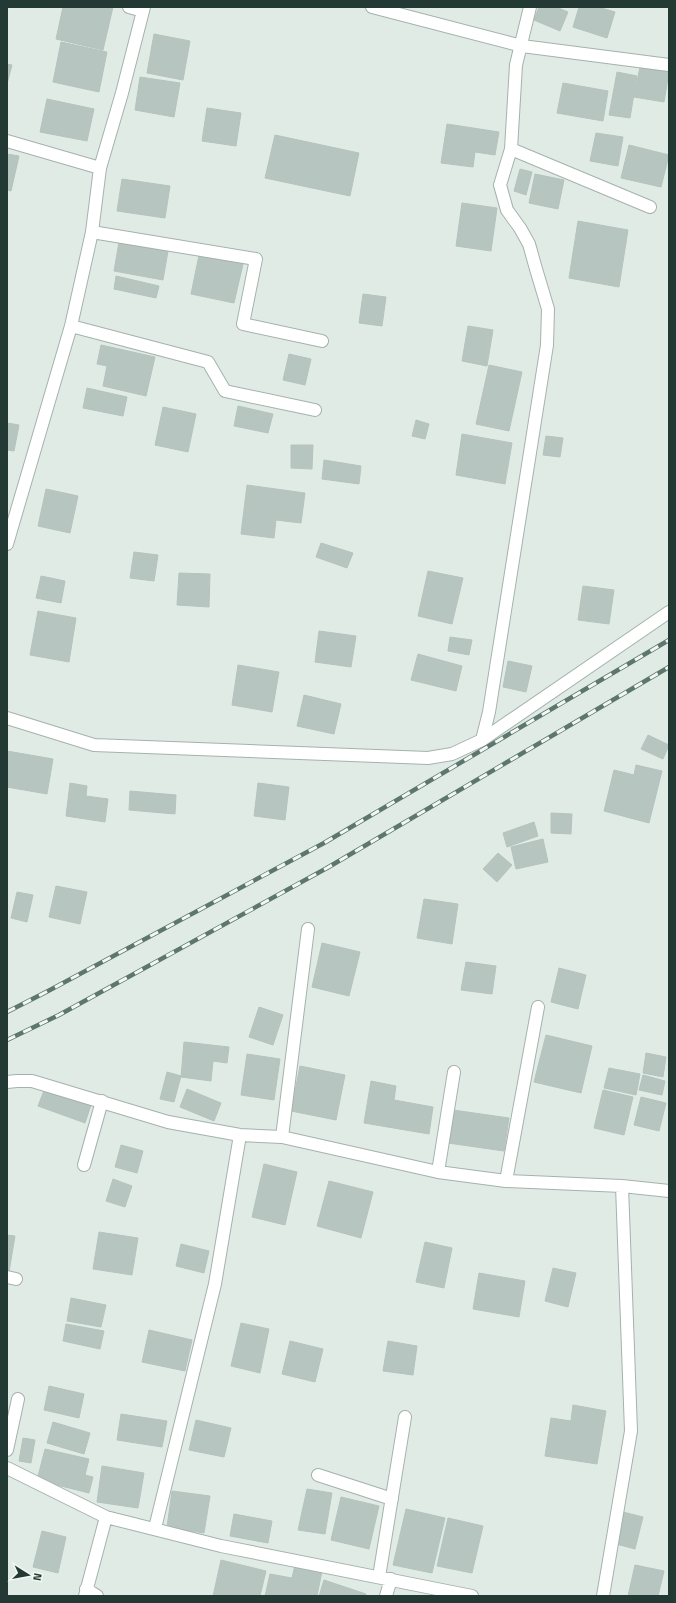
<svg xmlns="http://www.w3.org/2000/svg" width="676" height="1603" font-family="'Titillium Web',sans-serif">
	<rect width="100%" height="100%" fill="#e1ebe6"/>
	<path fill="#b6c5bf" stroke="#b4c4bd" d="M63 7H113L103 50 56 39Z
		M539 7H556L568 12 560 31 534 20Z
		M579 7H598L615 12 607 38 573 27Z
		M154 34 190 41 183 80 147 73Z
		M61 42 107 52 99 92 53 82Z
		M7 64 12 65 7 84Z
		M640 67 669 72 664 102 634 97Z
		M617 72 637 76 630 118 609 115Z
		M140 77 180 83 174 117 135 110Z
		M563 83 608 91 603 121 557 113Z
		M47 99 94 109 87 141 40 132Z
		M207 108 241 113 236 146 202 141Z
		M447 124 499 132 495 155 475 152 473 167 441 163Z
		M596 133 623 137 618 166 590 161Z
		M275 135 359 153 350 196 265 178Z
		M629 145 669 155 661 187 621 178Z
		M7 154 19 156 11 191 7 190Z
		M520 169 532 172 526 195 514 191Z
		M535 174 564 180 558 209 529 203Z
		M122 179 170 186 165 218 117 211Z
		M462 203 497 208 491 251 456 246Z
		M578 221 628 230 619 287 569 278Z
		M119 242 168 251 163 280 114 271Z
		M199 255 243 264 234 303 191 294Z
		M116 276 159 286 156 298 114 289Z
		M363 294 386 297 382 326 359 323Z
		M468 326 493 330 487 366 462 361Z
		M101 345 155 357 146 396 103 386 107 366 97 364Z
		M289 354 311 359 305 385 283 380Z
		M489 365 522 372 509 431 476 424Z
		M87 388 127 397 123 416 83 408Z
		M238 406 273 414 268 433 234 426Z
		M163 407 196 414 188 452 155 445Z
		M416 420 429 424 425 439 412 436Z
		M7 423 19 425 14 451 7 450Z
		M462 434 512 443 505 484 456 475Z
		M546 436 563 438 560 457 543 455Z
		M291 445H313L312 469 291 468Z
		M324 460 361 466 359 484 322 479Z
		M247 485 305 493 301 523 276 520 274 538 241 534Z
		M46 489 78 496 70 533 38 526Z
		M321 543 353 553 347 568 316 557Z
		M134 552 158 555 154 581 130 578Z
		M428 571 463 578 452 624 418 616Z
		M179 573 210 574 209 607 177 605Z
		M41 576 65 581 61 603 36 598Z
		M583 586 614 590 609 624 578 620Z
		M38 611 76 618 69 662 30 655Z
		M319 631 356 636 351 667 315 662Z
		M450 637 472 640 469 655 448 651Z
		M418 654 462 666 456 691 411 680Z
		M508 661 532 666 526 692 503 687Z
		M238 665 279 672 272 712 232 705Z
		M304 695 341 704 334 734 297 726Z
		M648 735 669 745 663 759 641 749Z
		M7 751 53 759 47 794 7 787Z
		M636 765 662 771 649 823 604 811 614 770 634 775Z
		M70 783 87 786 86 796 108 799 105 822 66 816Z
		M258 783 289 787 285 820 254 816Z
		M130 791 176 795 175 814 129 810Z
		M551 813 572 814 571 834 551 833Z
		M534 822 538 836 507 847 503 833Z
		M543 839 548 862 516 869 511 847Z
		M498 853 512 865 497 882 483 869Z
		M56 886 87 892 80 924 49 917Z
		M17 892 33 895 27 922 11 918Z
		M424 899 458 904 452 944 417 938Z
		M322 943 360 952 349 996 312 987Z
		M466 962 496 966 492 994 461 990Z
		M559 968 586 975 578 1009 551 1002Z
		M259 1007 283 1015 273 1045 249 1037Z
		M546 1035 592 1046 581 1093 534 1082Z
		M184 1042 229 1047 227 1063 213 1061 211 1081 181 1077Z
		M646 1053 666 1057 663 1077 643 1073Z
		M247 1054 280 1059 274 1100 241 1095Z
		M300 1066 345 1075 336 1120 291 1111Z
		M609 1068 640 1074 636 1095 604 1088Z
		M167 1072 181 1076 174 1102 160 1099Z
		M643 1075 665 1081 662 1095 639 1090Z
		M371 1081 396 1086 394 1100 433 1107 429 1134 364 1123Z
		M45 1088 91 1105 85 1123 38 1106Z
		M187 1089 221 1103 214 1121 180 1107Z
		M603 1090 633 1097 624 1135 594 1128Z
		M641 1097 666 1103 659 1131 634 1125Z
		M453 1110 509 1118 504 1151 448 1143Z
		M121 1145 143 1151 137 1173 115 1167Z
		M264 1164 297 1172 285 1225 252 1217Z
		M113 1179 132 1186 125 1207 106 1201Z
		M329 1181 373 1192 361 1238 317 1226Z
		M99 1232 138 1238 132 1275 93 1269Z
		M7 1235 15 1236 9 1272 7 1271Z
		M425 1242 452 1248 444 1288 416 1282Z
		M181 1244 209 1251 204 1273 176 1266Z
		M553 1268 576 1273 568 1307 545 1301Z
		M479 1273 525 1281 519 1317 473 1309Z
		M71 1298 106 1305 101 1327 67 1321Z
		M241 1323 269 1329 260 1373 231 1366Z
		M66 1324 104 1331 100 1349 63 1341Z
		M149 1330 192 1340 185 1371 142 1362Z
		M290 1341 323 1349 315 1382 282 1374Z
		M388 1341 417 1346 413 1375 383 1371Z
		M49 1386 84 1394 79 1418 44 1410Z
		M573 1405 606 1411 597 1464 545 1456 551 1418 571 1421Z
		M121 1414 167 1421 162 1447 117 1440Z
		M196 1420 231 1428 224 1457 189 1450Z
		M53 1422 90 1433 84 1454 47 1443Z
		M23 1438 35 1440 31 1463 19 1461Z
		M45 1449 89 1459 85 1475 93 1477 89 1493 37 1480Z
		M102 1466 144 1473 138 1508 97 1502Z
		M307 1489 332 1493 325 1534 298 1530Z
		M172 1491 210 1496 204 1533 167 1527Z
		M341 1497 379 1506 369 1549 331 1540Z
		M406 1509 445 1518 432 1573 393 1565Z
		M623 1512 643 1517 635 1549 616 1544Z
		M234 1514 272 1521 268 1543 230 1536Z
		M448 1518 483 1526 472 1573 437 1566Z
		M42 1531 66 1537 58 1573 33 1567Z
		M221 1560 266 1571 260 1596H213Z
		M295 1565 322 1571 317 1596H265L270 1574 292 1578Z
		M635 1565 664 1571 658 1596H628Z
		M324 1580 366 1594 365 1596H319Z"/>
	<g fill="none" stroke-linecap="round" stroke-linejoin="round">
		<g stroke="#a4b2ad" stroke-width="14">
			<path id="service" d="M282 1137 308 929
				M506 1181 538 1007"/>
		</g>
		<g stroke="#a4b2ad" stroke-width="14">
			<path id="minor" d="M129 7 143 11
				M372 7 522 46 669 65
				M7 141 100 168
				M511 149 650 207
				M92 232 256 259 243 324 322 341
				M71 326 208 362 225 391 315 410
				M7 544 71 326 92 232 100 168 122 93 144 7
				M7 718 94 745 428 758 452 754 482 740 489 712 547 345 548 309 536 269 529 244 520 228 507 210 500 185 511 149 516 65 530 7
				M482 740 669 612
				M7 1082 17 1081H32L168 1122 240 1135 282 1137 438 1172 506 1181 622 1186 669 1191
				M84 1165 102 1101
				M438 1172 454 1072
				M7 1277 16 1279
				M7 1450 18 1399
				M7 1468 106 1517 221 1546 472 1596
				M318 1475 392 1499
				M155 1528 215 1284 240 1135
				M379 1577 405 1417
				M86 1589 97 1596
				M85 1596 106 1517
				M386 1596 391 1579
				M603 1596 631 1431 622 1186"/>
		</g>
		<use href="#service" stroke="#fff" stroke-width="12"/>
		<use href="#minor" stroke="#fff" stroke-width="12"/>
		<g stroke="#5d766e" stroke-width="4.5">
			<path id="rail" d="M7 1012 50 990 324 843 669 640
				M7 1040 59 1015 327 868 669 667"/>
		</g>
		<use href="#rail" stroke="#f1f7f4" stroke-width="3" stroke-dasharray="9" stroke-linecap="butt"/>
	</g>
	<rect width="676" height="1603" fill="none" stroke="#223a33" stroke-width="16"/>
	<g transform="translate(28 1575) rotate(101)" stroke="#f1f7f4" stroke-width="3" paint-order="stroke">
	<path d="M0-3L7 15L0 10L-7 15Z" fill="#223a33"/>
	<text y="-6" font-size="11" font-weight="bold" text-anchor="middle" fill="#223a33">N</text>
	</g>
</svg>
